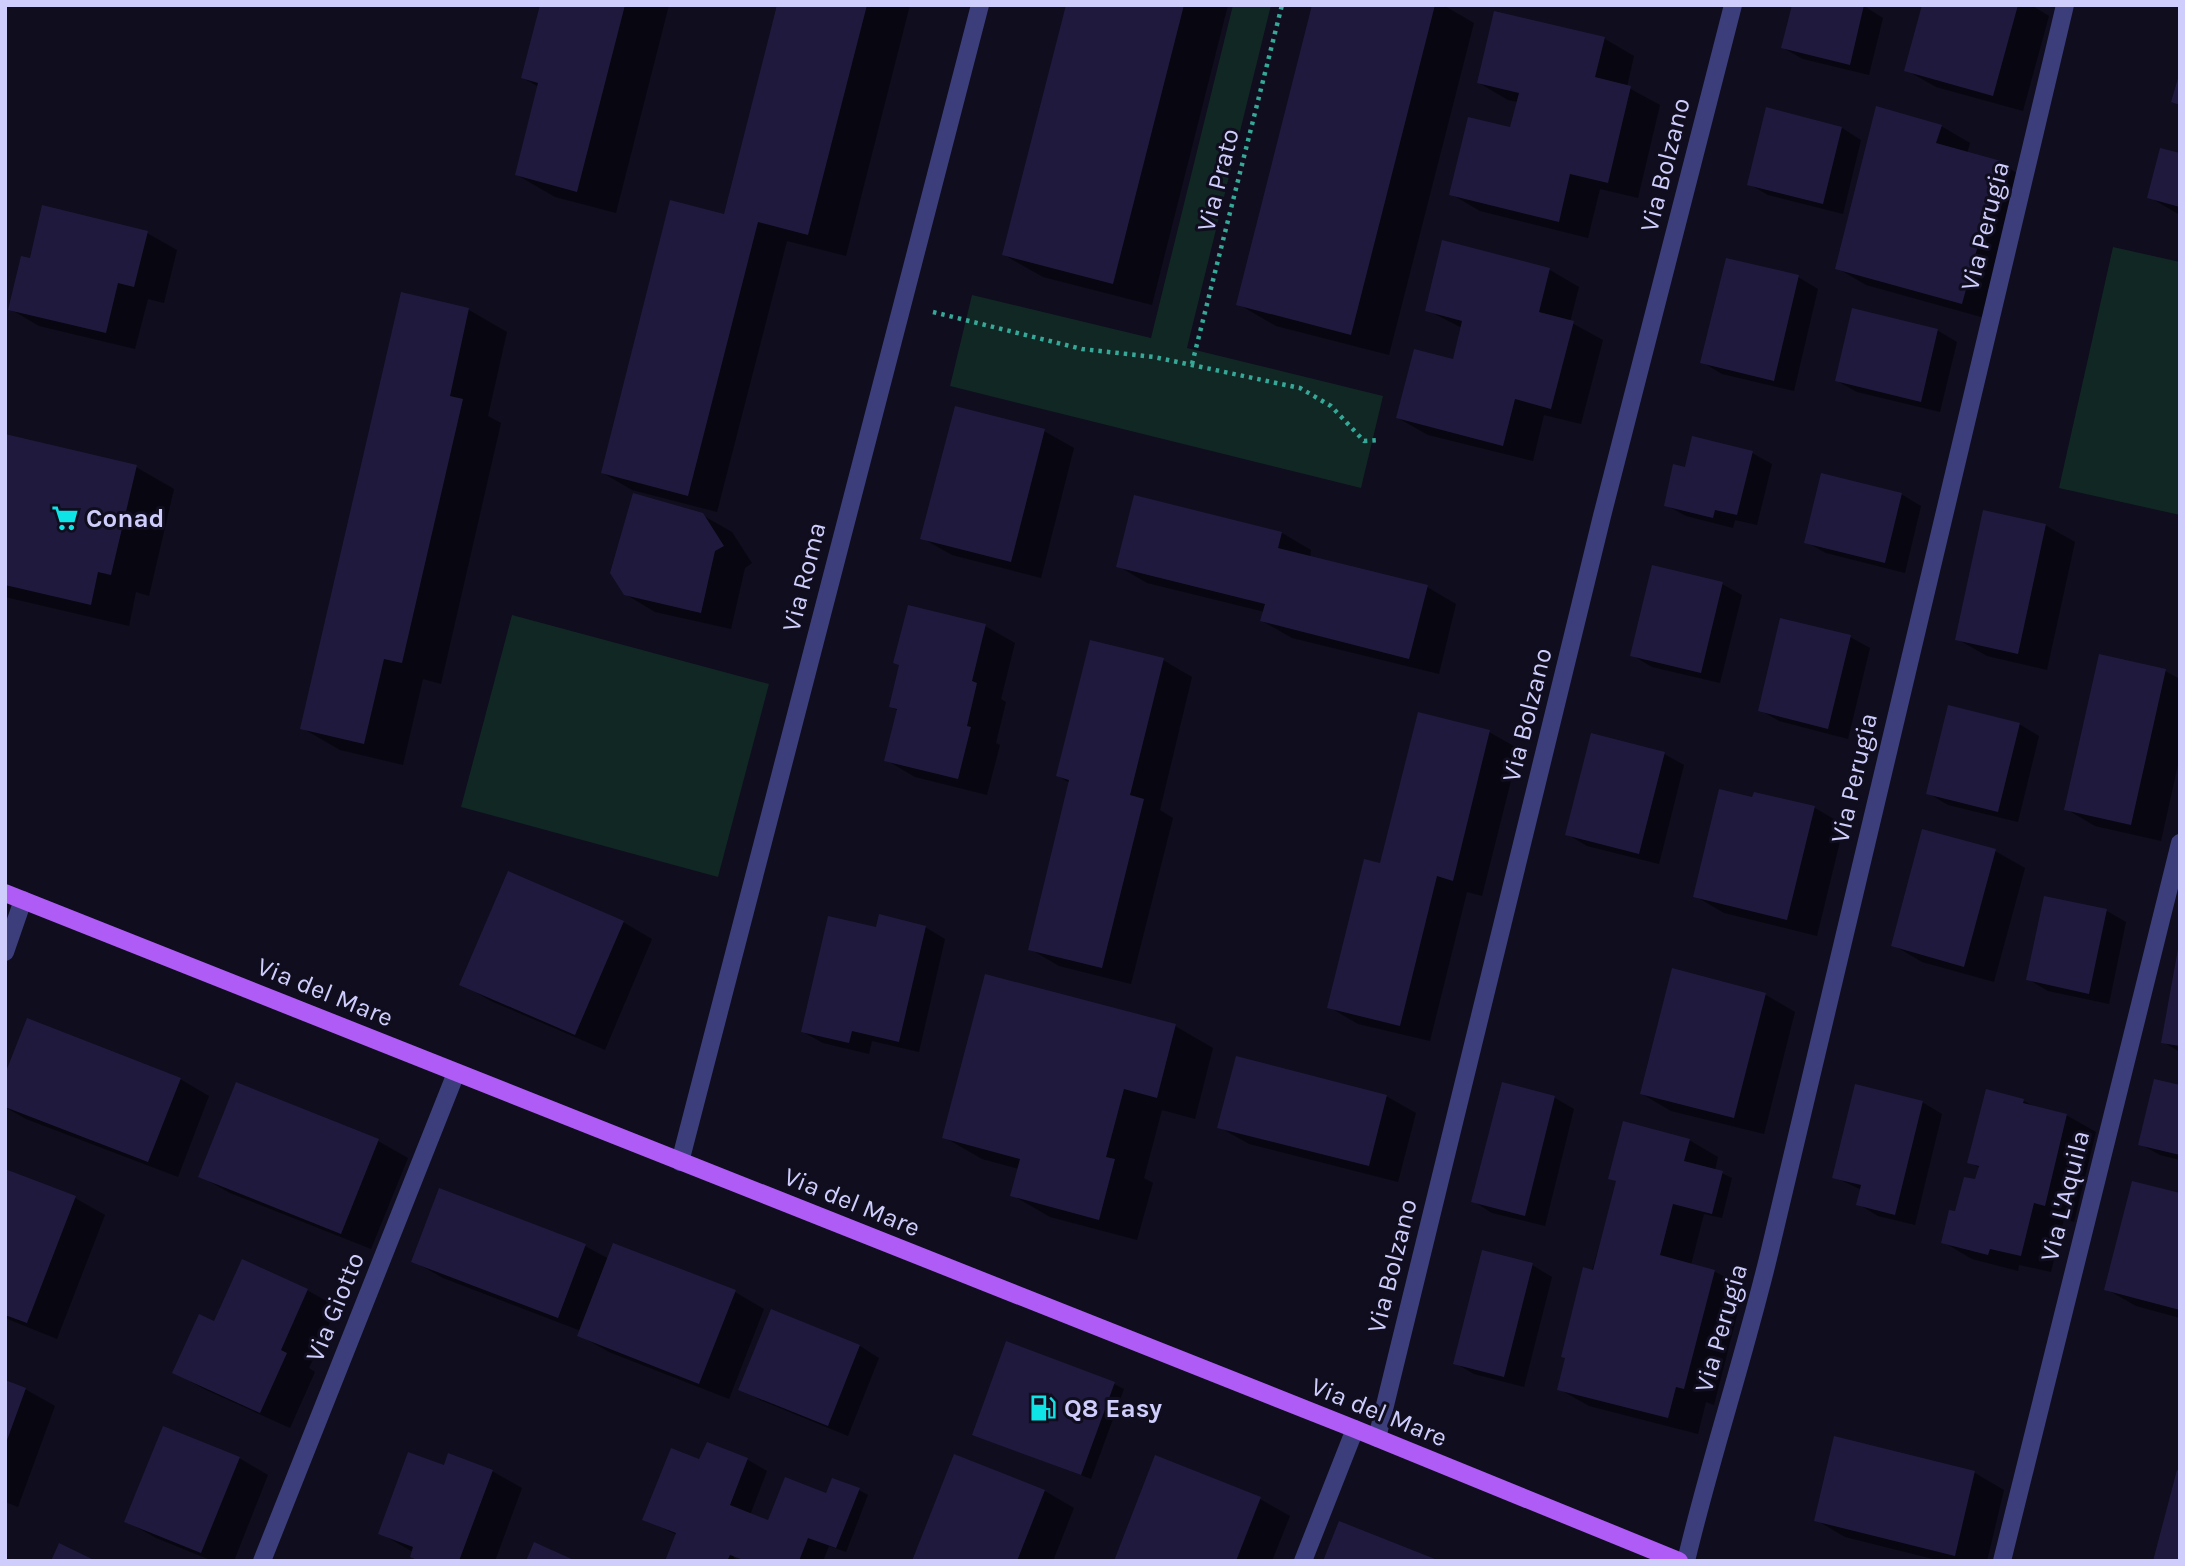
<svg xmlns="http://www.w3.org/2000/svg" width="2185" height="1566" font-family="Karla,sans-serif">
	<rect width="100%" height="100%" fill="#0f0d1e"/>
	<path fill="#112724" d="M1233 5H1271L1187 348 1383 396 1361 488 950 386 972 295 1151 338Z
		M2113 247 2180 262V515L2059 488Z
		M512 615 769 684 718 877 461 807Z"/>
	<path fill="#0007" d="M541 5H669L616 213 555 197 517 175 539 87 523 78Z
		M779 5H910L846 256 787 241 717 512 632 490 603 473 732 218Z
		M1068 5H1228L1152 305 1043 277 1004 255Z
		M1314 5H1443L1474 23 1389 355 1276 326 1238 304Z
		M1923 5H2031L2049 16 2023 111 1936 87 1906 70Z
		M1864 6 1883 18 1869 75 1803 59 1783 48Z
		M1496 13 1605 39 1634 56 1627 87 1660 105 1638 198 1600 189 1588 238 1480 211 1451 194 1512 129 1518 102 1508 100 1479 83Z
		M1941 126 1970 143 1967 154 2000 163 2029 180 1992 320 1866 285 1837 268Z
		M1842 128 1861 140 1843 214 1768 195 1749 184Z
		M2180 155V215L2149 197Z
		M147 233 177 250 164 303 148 299 135 349 39 326 10 309 31 260Z
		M1444 242 1550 270 1579 287 1570 322 1603 340 1581 424 1544 415 1533 461 1428 435 1398 418 1454 361 1462 328 1427 310Z
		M1798 277 1818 289 1794 391 1722 374 1702 362Z
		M402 295 469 310 507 332 488 416 501 423 441 684 423 679 403 765 340 750 302 728Z
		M1937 330 1957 342 1940 412 1857 392 1837 381Z
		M1044 431 1074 448 1041 578 952 555 922 538Z
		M5 435 136 467 174 489 149 596 136 592 129 626 5 597Z
		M1752 453 1772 464 1757 525 1735 520 1733 528 1686 516 1666 505 1686 469Z
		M1901 494 1921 506 1905 573 1826 553 1806 542Z
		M1135 497 1282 533 1311 550 1310 558 1427 587 1456 604 1439 674 1292 638 1262 621 1265 612 1147 583 1118 566Z
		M702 515 732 532 752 563 745 568 731 629 655 612 625 594Z
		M2045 525 2075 542 2047 670 1987 656 1957 639Z
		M1722 584 1742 595 1720 683 1652 667 1632 655Z
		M985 626 1015 643 1001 699 1006 702 996 743 1000 745 987 795 915 777 886 760 898 711 891 706Z
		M1850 637 1870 648 1848 739 1779 721 1760 710Z
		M1163 660 1192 677 1160 810 1173 818 1131 984 1059 966 1030 949 1070 783 1058 776Z
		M2165 671 2180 679V756L2161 841 2095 826 2066 809Z
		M2019 724 2039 736 2018 822 1948 805 1928 793Z
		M1489 732 1519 749 1482 896 1467 892 1430 1041 1358 1024 1329 1007 1382 865Z
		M1664 754 1684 765 1659 864 1587 846 1567 834Z
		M1755 794 1815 808 1844 825 1817 936 1724 913 1695 896Z
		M1995 851 2025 868 1994 982 1922 962 1893 945Z
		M2045 898 2107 911 2126 922 2109 1004 2048 991 2028 979Z
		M623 922 652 939 605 1050 491 1001 461 984Z
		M925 927 945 939 919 1052 872 1041 869 1054 823 1043 803 1032 877 929Z
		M2180 952V1052L2163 1042Z
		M1673 971 1766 995 1795 1012 1764 1134 1671 1111 1642 1094Z
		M1175 1026 1213 1048 1195 1119 1162 1110 1144 1178 1153 1183 1137 1240 1050 1217 1012 1195 1019 1169 982 1159 944 1137Z
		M180 1079 209 1096 178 1177 26 1119 5 1107Z
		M1503 1084 1555 1098 1574 1109 1545 1226 1492 1213 1473 1201Z
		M2180 1087V1160L2160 1155 2140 1144Z
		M1386 1096 1416 1113 1398 1182 1249 1144 1219 1127Z
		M2024 1101 2037 1108 2066 1115 2096 1132 2074 1222 2064 1219 2051 1272 2019 1265 2018 1271 1972 1259 1943 1242 1957 1214 1976 1182 1980 1168 1969 1162Z
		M1922 1102 1942 1114 1915 1225 1878 1216 1858 1204 1862 1190 1834 1177Z
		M1689 1140 1718 1157 1715 1170 1732 1178 1722 1218 1704 1214 1691 1265 1714 1271 1744 1288 1714 1405 1706 1402 1698 1434 1589 1406 1559 1389 1617 1182 1610 1178Z
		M378 1141 408 1158 371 1249 230 1193 200 1176Z
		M5 1171 75 1198 105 1215 57 1339 5 1318Z
		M2180 1195V1318L2136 1306 2106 1289Z
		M585 1246 609 1259 735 1292 764 1309 729 1399 609 1352 579 1335 581 1331 443 1278 413 1261Z
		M1532 1265 1552 1277 1524 1387 1474 1374 1455 1363Z
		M307 1290 337 1307 309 1368 315 1372 290 1428 204 1389 174 1372 215 1323Z
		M772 1311 860 1346 879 1358 848 1436 760 1400 741 1389Z
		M5 1382 25 1389 55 1406 18 1507 5 1502Z
		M1114 1384 1124 1389 1091 1479 974 1434Z
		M1836 1438 1975 1473 2004 1490 1987 1561H1941L1845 1537 1816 1520Z
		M708 1444 748 1460 767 1471 750 1515 769 1522 827 1496 859 1490 868 1495 846 1552 829 1546 823 1561H750L734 1554V1558L739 1561H667L677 1535 644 1519 700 1461Z
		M955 1456 1045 1491 1074 1508 1053 1561H914Z
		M239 1458 268 1475 234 1561H213L156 1538 126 1521Z
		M1156 1458 1260 1499 1290 1516 1272 1561H1116Z
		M445 1467 492 1471 522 1488 495 1561H419L413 1552 380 1533Z"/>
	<path fill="#1f1a3d" d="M540 5H625L577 192 515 175 538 83 521 78Z
		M777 5H867L808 235 758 222 688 496 601 473 670 200 724 214Z
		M1066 5H1184L1113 284 1002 255Z
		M1312 5H1435L1351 335 1236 305Z
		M1792 5H1864L1850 65 1781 48Z
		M1922 5H2018L1993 96 1904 71Z
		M1494 11 1605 37 1595 77 1631 86 1608 183 1570 174 1559 222 1449 195 1468 117 1510 127 1519 93 1477 83Z
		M2179 75H2180V105L2171 102Z
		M1876 106 1942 125 1936 143 2001 161 1962 304 1835 269Z
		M1766 107 1842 127 1823 204 1747 185Z
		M2160 148 2180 153V207L2147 198Z
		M42 205 148 231 134 287 118 283 106 333 8 310 21 256 30 258Z
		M1442 240 1550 268 1539 312 1574 321 1551 409 1515 399 1503 446 1396 418 1414 349 1453 359 1462 321 1425 311Z
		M1726 258 1799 275 1774 381 1700 363Z
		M401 292 469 308 450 396 463 399 402 663 384 659 364 744 300 729Z
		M1852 308 1938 329 1921 402 1835 381Z
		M955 406 1045 429 1011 562 920 539Z
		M5 434 137 465 111 575 98 572 91 605 5 585Z
		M1692 436 1753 451 1737 515 1715 510 1713 518 1664 506 1673 464 1685 467Z
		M1821 473 1902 493 1885 563 1804 543Z
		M633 493 703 513 724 546 715 551 701 613 624 595 610 573Z
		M1134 495 1282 532 1278 548 1428 585 1409 659 1260 621 1265 604 1116 567Z
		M1983 510 2046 524 2018 654 1955 640Z
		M1652 565 1723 582 1701 673 1630 656Z
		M908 605 986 624 972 681 977 683 967 726 971 727 958 779 884 761 897 709 889 707 899 665 893 663Z
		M1780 618 1851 635 1828 729 1758 711Z
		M1090 640 1164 658 1130 795 1144 799 1102 968 1028 950 1069 780 1056 776Z
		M2099 654 2166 669 2131 825 2064 810Z
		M1948 705 2020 723 1998 812 1926 794Z
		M1418 712 1490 730 1453 881 1437 876 1400 1026 1327 1008 1364 859 1380 863Z
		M1591 733 1665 752 1639 854 1565 835Z
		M1719 789 1752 797 1754 792 1815 806 1787 920 1693 897Z
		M1922 829 1996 849 1964 967 1891 946Z
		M508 871 624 921 575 1035 459 985Z
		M2044 896 2107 909 2089 994 2026 980Z
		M879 914 926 926 899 1042 852 1031 849 1043 801 1032 828 916 876 927Z
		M2178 949H2180V1046L2161 1043Z
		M1672 968 1766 993 1734 1118 1640 1094Z
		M985 974 1176 1024 1157 1098 1124 1089 1106 1157 1115 1159 1099 1220 1010 1196 1020 1159 942 1138Z
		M27 1018 181 1078 148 1162 5 1107V1074Z
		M1236 1056 1387 1095 1369 1166 1217 1128Z
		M2154 1079 2180 1085V1155L2138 1145Z
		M236 1082 379 1139 341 1234 198 1177Z
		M1502 1082 1555 1096 1525 1216 1471 1202Z
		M1855 1084 1923 1101 1895 1215 1856 1205 1861 1185 1832 1178Z
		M1986 1089 2024 1099 2023 1103 2067 1114 2045 1206 2034 1203 2021 1256 1990 1249 1988 1255 1941 1243 1949 1210 1955 1211 1964 1177 1975 1179 1979 1166 1967 1163Z
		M1623 1121 1690 1139 1684 1161 1723 1171 1712 1214 1673 1204 1660 1255 1715 1270 1684 1389 1676 1387 1668 1418 1557 1390 1565 1358 1561 1357 1583 1267 1593 1270 1616 1181 1608 1179Z
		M5 1169 76 1196 27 1323 5 1315Z
		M2132 1181 2180 1193V1310L2104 1290Z
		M439 1188 586 1244 558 1318 411 1262Z
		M613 1243 736 1290 699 1384 577 1336Z
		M1482 1250 1533 1263 1504 1377 1453 1364Z
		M242 1259 308 1289 281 1350 287 1353 260 1413 172 1373 199 1314 214 1321Z
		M771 1309 860 1345 828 1426 738 1390Z
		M1006 1341 1115 1382 1081 1475 972 1435Z
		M5 1380 26 1388 6 1443H5Z
		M163 1426 240 1457 201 1553 124 1522Z
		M1834 1436 1975 1471 1955 1556 1814 1521Z
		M707 1442 748 1458 730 1505 768 1520 785 1477 826 1493 832 1478 860 1488 836 1548 808 1538 799 1561H746L730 1555 727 1561H665L676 1533 642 1520 671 1448 699 1459Z
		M408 1452 444 1465 448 1453 493 1470 459 1561H419L410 1557 413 1547 378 1534Z
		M954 1454 1045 1490 1017 1561H912Z
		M1155 1455 1261 1497 1236 1561H1114Z
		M2177 1470 2180 1471V1561H2153Z
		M1339 1521 1440 1561H1323Z
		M534 1542 576 1561H526Z
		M59 1543 96 1561H51Z"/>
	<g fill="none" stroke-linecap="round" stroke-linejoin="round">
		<path stroke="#35a898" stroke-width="4.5" stroke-dasharray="3.5 5" stroke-linecap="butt" d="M933 312 1082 349 1154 357 1300 388 1331 406 1364 441 1379 440
			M1192 364 1282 5"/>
		<path stroke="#3b3e7a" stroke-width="18" d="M5 952 23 900
			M680 1162 980 5
			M1377 1438 1602 516 1733 5
			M262 1561 456 1073
			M1303 1561 1355 1429
			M1686 1561C1711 1456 1745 1355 1770 1250 1870 835 1965 420 2065 5
			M2002 1561 2180 843"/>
		<path stroke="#af5bf5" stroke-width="18" d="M5 893 1355 1429 1679 1561"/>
	</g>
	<defs>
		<g id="supermarket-bare" transform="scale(2.1)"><path d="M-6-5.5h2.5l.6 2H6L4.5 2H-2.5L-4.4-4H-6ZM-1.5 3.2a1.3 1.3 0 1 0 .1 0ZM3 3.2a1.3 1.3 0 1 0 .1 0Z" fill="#0ee3e6" stroke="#0f0d1e" stroke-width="2.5" paint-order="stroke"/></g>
		<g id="fuel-bare" transform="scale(2.1)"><path d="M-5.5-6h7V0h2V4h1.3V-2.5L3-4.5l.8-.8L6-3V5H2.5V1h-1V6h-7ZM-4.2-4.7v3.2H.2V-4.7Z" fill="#0ee3e6" stroke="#0f0d1e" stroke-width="2.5" paint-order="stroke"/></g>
	</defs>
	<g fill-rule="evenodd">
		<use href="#supermarket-bare" x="65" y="518"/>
		<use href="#fuel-bare" x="1043" y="1408"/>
	</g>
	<g text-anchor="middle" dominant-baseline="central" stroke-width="6" stroke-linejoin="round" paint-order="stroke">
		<g font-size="26" fill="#cecdfc" stroke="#0f0d1e">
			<text transform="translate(1665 165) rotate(-76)">Via Bolzano</text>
			<text transform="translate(1218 180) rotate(-76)">Via Prato</text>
			<text transform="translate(1985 226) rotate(-76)">Via Perugia</text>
			<text transform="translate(804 577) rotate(-76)">Via Roma</text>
			<text transform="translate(1527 715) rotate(-76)">Via Bolzano</text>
			<text transform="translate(1854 778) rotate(-77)">Via Perugia</text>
			<text transform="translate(325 992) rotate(22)">Via del Mare</text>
			<text transform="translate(2065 1196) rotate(-76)">Via L'Aquila</text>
			<text transform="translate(852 1202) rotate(22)">Via del Mare</text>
			<text transform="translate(1392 1266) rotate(-76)">Via Bolzano</text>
			<text transform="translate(335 1307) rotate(-68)">Via Giotto</text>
			<text transform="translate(1721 1328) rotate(-74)">Via Perugia</text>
			<text transform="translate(1379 1412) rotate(22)">Via del Mare</text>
		</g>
		<g font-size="26" font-weight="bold" fill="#cecdfc" stroke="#0f0d1e" text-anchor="start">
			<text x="86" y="518">Conad</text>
			<text x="1064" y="1408">Q8 Easy</text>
		</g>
	</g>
	<rect width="2185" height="1566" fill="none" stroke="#cecdfc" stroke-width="14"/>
</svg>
